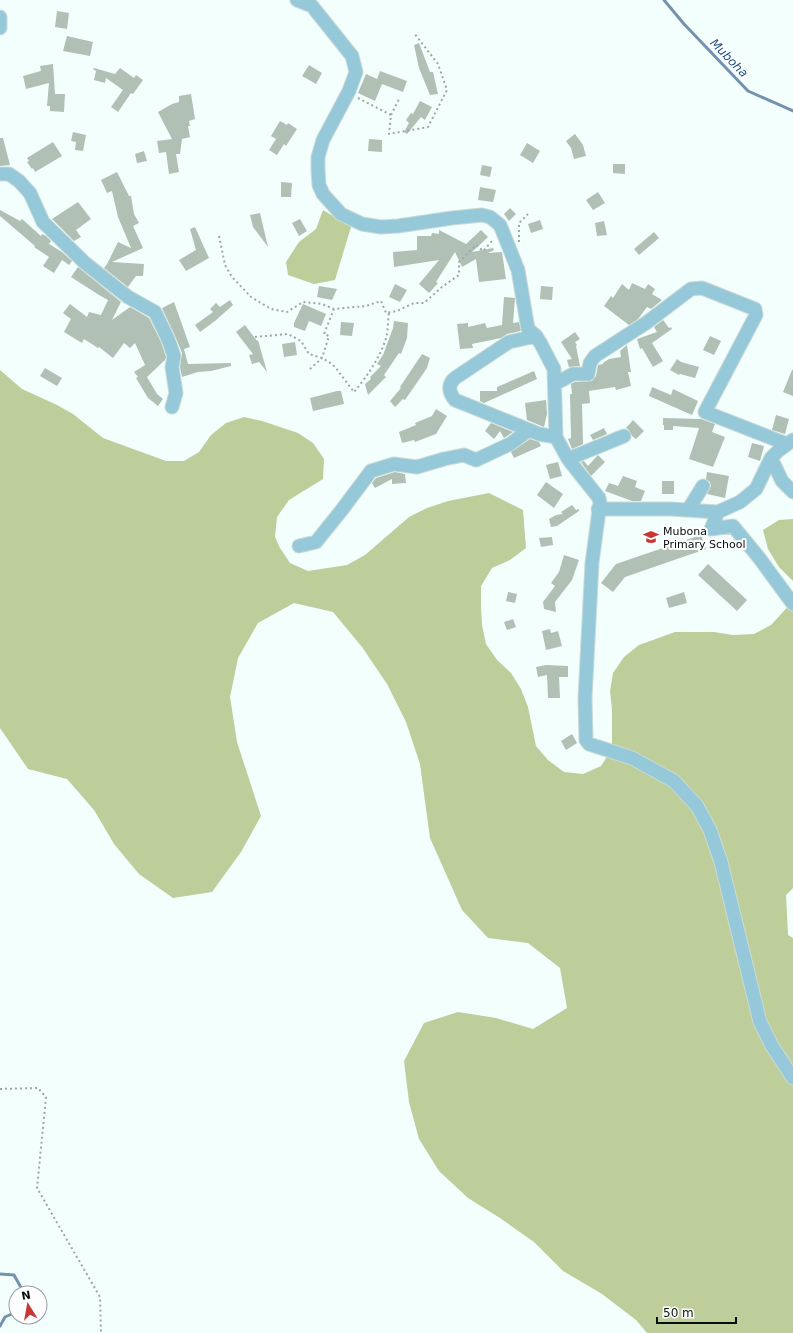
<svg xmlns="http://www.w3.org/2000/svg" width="793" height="1333" font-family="'DejaVu Sans',sans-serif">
	<rect width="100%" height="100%" fill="#f2fffd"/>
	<path fill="#bdce9a" d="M323 210 351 227 335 280 314 284 288 275 286 262 299 242 316 229Z
		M0 370 22 389 57 405 73 414 103 438 166 461H184L199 452 211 435 226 423 244 417 262 421 298 433 313 443 324 459 323 479 289 500 277 517 275 537 280 548 290 563 308 571 347 565 365 555 409 517 427 508 448 501 489 493 523 510 526 548 510 560 492 568 481 586V607L482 625 486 644 497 660 511 673 521 689 528 707 536 746 548 760 564 772 583 774 601 766 612 749V710L610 691 613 673 624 657 639 645 675 632H714L733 635 754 634 771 625 793 601V888L786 895 788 935 793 938V1333H647L636 1320 602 1294 563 1271 534 1242 500 1218 468 1198 439 1171 419 1139 409 1102 404 1061 424 1023 458 1012 496 1018 533 1029 567 1008 560 968 528 943 488 938 462 910 430 838 420 764 406 722 387 684 362 647 333 612 294 603 258 623 238 658 230 697 237 742 261 816 241 852 212 892 173 898 139 874 114 844 94 810 67 779 28 769 0 728Z
		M793 519V581L779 567 768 549 763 530 779 520Z"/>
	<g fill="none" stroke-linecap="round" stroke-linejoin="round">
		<path stroke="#7491ae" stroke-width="3" d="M664 0 684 24 748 91 793 111
			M0 1274 14 1275 24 1293
			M0 1326 5 1317 16 1312"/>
	</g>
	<path fill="#b0c0b5" d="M57 11 69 13 67 29 55 27Z
		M67 36 93 42 90 56 63 51Z
		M419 43 430 72H433L438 94 430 95 419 68 414 45Z
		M53 64 55 94H65L64 112 50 111V106H47L49 83 26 89 23 76 41 71 40 66Z
		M309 65 322 73 316 84 302 76Z
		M94 68 115 74 120 68 134 78 136 75 143 80 133 94 131 93 118 112 111 107 123 90 106 78 105 83 94 80 96 71 93 69Z
		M380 71 407 81 403 92 382 84 375 101 358 93 366 74 377 79Z
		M191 94 195 119 189 121 190 126H188L190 137 182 139 180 154H176L179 172 169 174 166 152 159 153 157 141 172 139 158 112 172 104 179 102V96Z
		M420 101 432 107 425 120 421 117 407 134 404 132 409 123 406 120 411 113 413 114Z
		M280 121 287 125 288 123 297 129 286 146 284 144 277 155 269 150 276 139 271 136Z
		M73 132 86 135 83 151 75 150 76 142 71 141Z
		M575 134 583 145 586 156 574 159 571 148 566 141Z
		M0 138H3L10 165 0 166Z
		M369 139 382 140V152L368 151Z
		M53 142 62 156 35 172 33 168 32 169 27 162 29 161 27 158Z
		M527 143 540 151 533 163 520 155Z
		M144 151 147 161 137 163 135 154Z
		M613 164H625V174L613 173Z
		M482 165 492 167 490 177 480 175Z
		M117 172 129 196H131L134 214 139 223 133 226 143 248 112 262 144 264 143 276H136L128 287 104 268 107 264 118 242 131 248 118 217 112 191 107 193 101 180Z
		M281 182 292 183 291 197H281Z
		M480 187 496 190 493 202 478 200Z
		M598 192 605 203 593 210 586 200Z
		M78 202 91 219 76 230 81 237 74 241 52 219Z
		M510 208 516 214 509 221 504 214Z
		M0 210 20 221 22 219 41 236 42 234 46 236 51 241 49 244 62 252 72 261 69 265 62 260 54 273 43 266 49 257 34 247 35 246 0 216Z
		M260 213 268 247 253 227 250 215Z
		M300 219 307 231 299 236 292 223Z
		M540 220 543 229 531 233 528 224Z
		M604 221 607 235 597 236 595 223Z
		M195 227 209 258 186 271 179 260 196 250 190 229Z
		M439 230 466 244 481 230 488 237 472 252 493 248 494 250 488 253 502 252 506 279 479 282 476 259 462 267 455 252 436 282 438 283 429 293 419 284 439 260 394 267 393 252 417 250V236H431L432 233 439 234Z
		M654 232 659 238 639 255 634 249Z
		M78 267 121 302 112 320 130 307 149 318 161 342 166 357 165 360 147 377 157 394 163 399 158 406 148 398 136 378 138 377 134 372 145 365 135 343 130 348 124 343 113 358 99 347 98 348 84 339 82 343 64 332 71 319 63 313 70 304 87 317 89 312 101 315 108 300 99 295 71 277Z
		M632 283 645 289 648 284 655 289 652 294 662 300 651 309 647 307 638 319 629 325 604 306 611 296 613 298 622 284 629 290Z
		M395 284 407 290 400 302 389 297Z
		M319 286 337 289 332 300 317 297Z
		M541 286 553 287 552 300 540 299Z
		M504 297 515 298 513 323 519 322 521 331 507 334 501 338 472 344 473 348 460 349 457 324 468 323V327L485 323 487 328 502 325Z
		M230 300 233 305 215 321 200 332 195 325 213 312 210 309 216 303 220 307Z
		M174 302 190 347 184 349 188 364 231 363V366L211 371 198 372 182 377 180 367 182 353 175 336 162 308Z
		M303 304 326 314 321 326 309 321 305 331 294 327V323Z
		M663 320 669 328 671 327 672 329 652 343 663 361 653 367 642 348 640 349 637 339 657 332 654 327Z
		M394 321 408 323 407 338 401 354 399 353 384 375 386 377 368 395 365 384 371 379 370 377 381 366 377 364 383 355 393 328Z
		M341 322 354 323 352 336 340 335Z
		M245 325 257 341 258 340 267 372 259 362 252 364 249 355 253 354 236 332Z
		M575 332 580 339 575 342 577 345 576 346 580 366 569 367 567 360 572 359 561 342Z
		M710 336 721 341 714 355 703 350Z
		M295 342 297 355 284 357 282 344Z
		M627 345 631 372H628L631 386 616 390 615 387 589 391 590 403 582 404 583 444 572 449 568 439 571 438 570 394H572L571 384 575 382 592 381 596 376 598 365 603 364V363L609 359 621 357 620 351Z
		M422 354 430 358 427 368 405 400 403 399 395 407 390 401 401 388 400 387Z
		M677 359 681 362 699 367 695 378 680 374 679 375 670 370Z
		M45 368 62 378 57 386 40 376Z
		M792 370H793V396L783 392Z
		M534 371 537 379 484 403 480 401V391H497V387Z
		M652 387 671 395 673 389 698 401 692 415 649 396Z
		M337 391H341L344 404 313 411 310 398Z
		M546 400 547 414 544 427 527 420 525 403Z
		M436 409 447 416 436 434 415 442 414 440 402 443 399 432 416 425 415 423 432 416Z
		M776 415 789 419 785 434 772 430Z
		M663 418 701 419 715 424 712 432 725 437 713 467 689 459 699 428 673 426V430H664V425H663Z
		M633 420 644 431 636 439 632 436 629 430 626 428Z
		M491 423 513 432 504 438 500 431 494 439 485 431Z
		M604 428 607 434 593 440 590 435Z
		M530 439 539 442 541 446 514 458 511 452Z
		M752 443 764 446 760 461 748 457Z
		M598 455 605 462 591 476 581 462 584 461 588 466Z
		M558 462 562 476 550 479 546 465Z
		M395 472 405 474 406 483 392 484V479L375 488 372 483 376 478Z
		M707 472 729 476 725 498 707 494 711 486 710 482 706 479Z
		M623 476 637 481 635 487 645 491 641 501H632L605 491 609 483 618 486Z
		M662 481H674V494H662Z
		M546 482 563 494 554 508 537 495Z
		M572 505 576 510 579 509V511L557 526 551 527 549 519 556 515 563 514 561 512Z
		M701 535 706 549 625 577 613 592 601 583 616 564Z
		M552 537 553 545 541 547 539 538Z
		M564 555 579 560 572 580 555 602 556 612 544 609 543 602 555 586 551 583 559 572Z
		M708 564 747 600 737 611 698 575Z
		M508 592 517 594 515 603 506 601Z
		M684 592 687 603 669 608 666 598Z
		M513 619 516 627 507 630 504 622Z
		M550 629 551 633 558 631 562 646 546 650 542 631Z
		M546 665 568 666V677H559L560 698H548L547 675 538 677 536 667Z
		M572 734 577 743 566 750 561 741Z"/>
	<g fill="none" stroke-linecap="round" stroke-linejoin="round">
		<g stroke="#cdd9d7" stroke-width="15">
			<path id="minor" d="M297 0 312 6 352 56 356 72 349 91 323 140 318 157V170L319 185 323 194 341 214 362 224 381 227 398 226 452 218 482 215 490 217 500 225 518 270 528 329 536 336 541 344 554 369 556 437 568 459 599 498 600 503 592 563 585 698 586 740 589 744 632 758 674 781 697 806 710 830 721 862 760 1022 772 1046 793 1078
				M0 17V28
				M0 174H9L19 181 30 193 43 222 85 263 128 297 155 312 168 339 174 356 172 367 176 393 172 407
				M536 336 509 342 455 378C447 385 449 393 455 400L539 434 556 437
				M555 384 573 374H588L590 363 595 356 646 323 691 289 702 288 755 309 756 315 705 412 787 444
				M771 458 782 481 793 492
				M568 459 624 436
				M598 509H671L718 512 740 502 756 489 771 458 778 451 793 440
				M688 510 703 486
				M718 512 711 529 733 526 760 559 793 604
				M299 546 316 542 341 511 371 471 394 464 417 467 444 459 464 455 476 460 510 444 529 430"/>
		</g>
		<path stroke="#9ca8a6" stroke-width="2" stroke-dasharray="2 3" stroke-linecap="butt" d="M358 98 391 115 389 134 428 127 447 90 438 64 414 33
			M391 115 400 97
			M219 236 225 265 232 277 251 297 271 309 287 312 303 302 322 304 334 309 366 306 381 301 386 313 397 311 414 303H424L442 287 459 275V262L476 245 483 251 493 240
			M519 242V223L528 214
			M255 337 288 334 301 341 309 354 322 358 329 362 335 367 354 392C367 377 383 353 387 334 388 327 388 319 389 312
			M310 369 322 358 329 336 324 334 334 309
			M0 1089 38 1088 46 1097 37 1188 100 1297 101 1333"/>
		<use href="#minor" stroke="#95c9da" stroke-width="13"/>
	</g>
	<defs>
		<g id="school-bare" transform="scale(1.2)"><path d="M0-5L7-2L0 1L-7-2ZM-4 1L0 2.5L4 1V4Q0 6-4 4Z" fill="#c63833" stroke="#fff" stroke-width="2.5" paint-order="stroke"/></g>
	</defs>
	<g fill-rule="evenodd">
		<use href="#school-bare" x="651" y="537"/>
	</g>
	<g text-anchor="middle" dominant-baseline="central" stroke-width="4" stroke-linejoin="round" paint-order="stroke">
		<g font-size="11" fill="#08100f" stroke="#fff" text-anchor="start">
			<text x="663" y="531">Mubona<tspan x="663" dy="13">Primary School</tspan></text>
		</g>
		<g font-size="12" font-style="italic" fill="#1d5185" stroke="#fff">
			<text transform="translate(729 58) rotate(46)">Muboha</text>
		</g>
	</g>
	<g transform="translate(28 1305) rotate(349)"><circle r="19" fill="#ffffff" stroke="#9c9f9f"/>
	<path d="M0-3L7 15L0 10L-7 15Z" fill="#c63833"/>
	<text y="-6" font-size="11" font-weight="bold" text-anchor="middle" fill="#08100f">N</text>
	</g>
	<path d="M657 1317v6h79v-6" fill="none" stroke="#08100f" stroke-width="2"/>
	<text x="663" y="1317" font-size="12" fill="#08100f" stroke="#ffffff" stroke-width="3" paint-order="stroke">50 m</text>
</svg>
